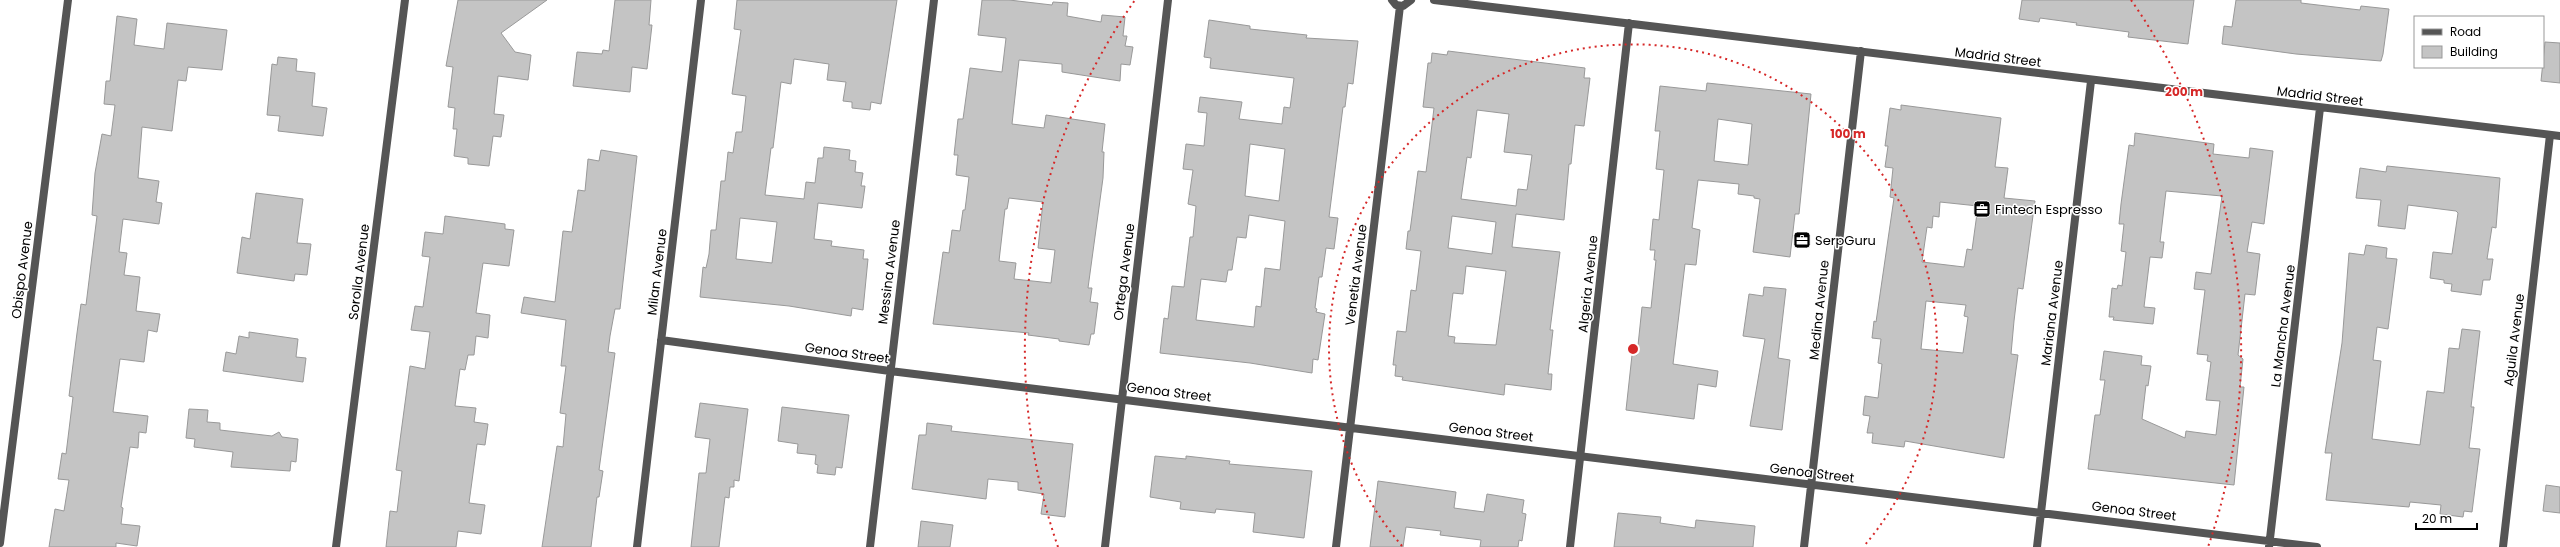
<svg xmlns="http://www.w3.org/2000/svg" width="2560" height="547" font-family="Poppins,sans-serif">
	<rect width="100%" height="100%" fill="#fff"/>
	<path fill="#c4c4c4" stroke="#999" fill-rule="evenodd" d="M458 0H547L501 33 515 52 531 55 528 80 498 76 494 114 504 115 501 137 493 136 489 166 468 164V158L454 156 457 129H453L455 108 448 107 453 67 446 66Z
		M615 0H651L649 25H652L647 69 632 67 630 92 573 86 577 52 602 54 603 50 609 51Z
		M737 0H897L881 104 871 102 870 110 852 108V102L843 101 846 82 827 80 829 64 794 59 791 84 781 82 773 148H771L765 195 804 199 806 182 815 183 818 158H823L824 147 850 150 849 160 856 161 855 172 863 173 861 186H865L862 208 818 203 814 239 832 241 831 246 864 250 863 259H868L863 310 852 308 851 316 789 306 700 297 703 267 706 268 709 254 711 230H716L721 181H725L728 152 733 153 736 132H742L746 96 732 94 741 30 734 29ZM740 218 777 222 772 263 736 259Z
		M982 0H1009L1052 5 1053 2 1068 3 1067 16 1101 22 1102 15 1125 17 1123 36H1127L1125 46 1133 47 1130 65 1121 64 1120 81 1062 72V64L1019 60 1012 124 1044 128 1046 115 1105 124 1102 152H1104L1103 178 1088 288H1092L1090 302 1098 303 1094 334H1091L1089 345 1059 341V339L1028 335 1029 333 933 324 943 252 949 253 952 230 960 231 963 210H965L969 177 956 175 958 155H954L958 119H963L970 68 1002 72 1006 38 978 35ZM1009 198 1043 202 1038 248 1055 250 1051 283 1014 279 1016 263 999 261 1005 209H1007Z
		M2022 0H2194L2188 44 2128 37 2129 32 2076 25 2077 23 2040 18 2039 22 2019 19Z
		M2236 0H2301V3L2360 10 2361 6 2389 9 2383 54 2381 61 2296 54 2222 44 2224 26 2232 27Z
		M117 16 137 19 134 45 164 49 167 23 227 30 222 70 188 67 186 81 178 80 172 131 142 127 138 178 159 181 156 202 162 203 159 224 123 219 119 252 127 253 124 275 140 277 136 311 160 314 157 332 148 330 144 362 120 359 113 412 148 416 146 433 139 432 138 448 130 447 121 507 123 508 121 524 140 526 137 546 116 543V547H49L55 509 64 511 69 480 58 479 62 453 66 454 73 397 69 396 77 333 81 304 86 305 93 248 97 216 92 215 95 173 102 134 111 136 115 105 104 104 106 81H110Z
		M1209 20 1250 26V29L1307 35 1306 38 1358 41 1353 84 1348 83 1345 107H1343L1329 217 1338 218 1334 249 1326 248 1322 277H1319L1315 308 1317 309 1316 312 1325 314 1318 360 1313 359 1312 373 1250 363 1160 353 1164 318 1168 319 1172 286 1184 287 1190 237H1193L1196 206 1188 204 1193 170 1183 169 1186 144 1204 146 1207 113 1198 112 1200 97 1242 102 1239 119 1282 124 1284 107 1290 108 1294 78 1210 68 1211 58 1204 57ZM1250 144 1285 149 1279 201 1245 196ZM1249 215 1285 221 1280 270 1265 268 1261 307 1256 306 1254 327 1196 320 1201 279 1226 282 1228 270H1232L1237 237 1246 238Z
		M2545 42 2560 43V83L2541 81Z
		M1448 51 1585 68 1584 78H1590L1584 126 1575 125 1571 164H1569L1564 220 1516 214 1512 247 1560 252 1550 330H1553L1548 374H1552L1551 390 1505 384 1504 395 1402 380 1403 377 1395 376 1396 365H1393L1397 331 1406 332 1411 290 1416 291 1421 251 1406 249 1408 231H1410L1418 171 1426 172 1429 149 1434 108 1423 107 1428 63H1431L1432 53 1447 55ZM1477 110 1509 114 1504 152 1532 155 1527 190 1518 189 1516 206 1461 199 1467 157 1471 158ZM1452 216 1496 222 1492 254 1448 248ZM1466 266 1506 271 1496 345 1454 343 1455 337 1448 336 1453 293 1463 294Z
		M278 57 297 59 296 71 315 73 312 106 327 108 323 136 278 131 280 116 267 115 272 64 277 65Z
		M1707 83 1811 94 1799 214H1795L1790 257 1753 252 1760 199 1754 198V196L1738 194 1739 184 1698 180 1692 228 1700 230 1696 265 1685 264 1673 364 1718 371 1716 387 1698 384 1694 419 1626 410 1632 355H1637L1642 307 1651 308 1656 260H1654L1655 250H1650L1653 219 1659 220 1664 170 1656 169 1660 131H1655L1660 86 1706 91ZM1718 119 1752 124 1748 165 1714 161Z
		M1901 105 2001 118 1995 167 2008 168 2004 198 2035 201 2023 289 2018 288 2014 321 2011 354 2018 355 2004 458 1905 441 1904 447 1872 443 1873 433H1867L1870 416 1863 415 1865 396 1878 398 1882 364 1878 363 1881 339 1872 338 1874 321 1876 322 1894 198 1890 197 1893 168 1885 167 1888 146H1885L1890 108 1901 110ZM1940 202 1978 206 1972 250 1967 249 1964 267 1922 262 1927 227 1932 228 1933 216 1939 217ZM1926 301 1966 305 1964 316 1968 317 1963 353 1921 349Z
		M2135 133 2214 144 2213 154 2249 158 2250 148 2273 151 2264 224 2252 222 2247 252 2260 254 2255 295 2245 294 2238 355 2243 359 2240 387H2244L2234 485 2088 469 2095 415H2100L2105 380H2100L2104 351 2142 356 2141 365 2151 366 2148 386 2146 385 2142 419 2185 438 2186 431 2216 435 2220 401 2206 400 2211 362 2207 361 2208 355 2197 354 2205 290 2194 289 2196 272 2211 274 2222 196 2166 191 2160 242H2164L2162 258 2150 257 2144 307 2155 308 2153 324 2113 320 2114 317H2109L2112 288 2117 289 2118 285 2122 286 2126 252 2121 251 2124 224H2119L2121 204 2129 145 2134 146Z
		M601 150 637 156 620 309H615L610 336 608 352 615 353 599 470 603 471 599 497H597L591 547H542L557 446 563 447 566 414 560 413 566 366H561L566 320 521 313 524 297 555 302 563 231 572 232 578 190 585 191 588 159 599 161Z
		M2387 166 2500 178 2496 228 2492 227 2487 259H2493L2490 280H2483L2481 295 2451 291 2452 284 2444 283V280L2430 278 2433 252 2452 254 2458 213 2456 211 2408 205 2405 229 2378 226 2381 200 2356 198 2360 168 2386 172Z
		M256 193 303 199 297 243 311 244 307 275 295 274 294 281 237 273 242 237 250 239Z
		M445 216 505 224V229L514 230 509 266 483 263 476 313 490 315 488 338 476 336 474 355H468L465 370 460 369 455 406 476 408 474 422 488 424 485 445 477 444 469 503 485 505 481 534 458 531 456 547H386L390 511 397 512 402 471 396 470 410 366 425 369 430 332 411 330 415 306 423 307 430 257 422 256 425 232 443 234Z
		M2366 245 2387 248 2386 258 2397 259 2388 329 2377 327 2373 360 2381 361 2372 439 2420 445 2427 391 2444 393 2449 348 2459 349 2462 329 2480 331 2471 407H2474L2469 448 2480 449 2472 512 2464 511 2463 517 2440 514 2441 505 2410 502 2409 507 2326 500 2332 453H2325L2342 343 2349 253 2364 255Z
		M1764 287 1786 289 1778 358 1790 360 1782 430 1750 426 1765 339 1743 336 1749 294 1763 296Z
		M249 332 298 339 296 357 306 358 303 382 223 371 226 352 236 354 239 336 249 338Z
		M700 403 748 409 739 481 734 480V487H730L729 498 725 497 719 547H691L699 473H706L710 439 695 437Z
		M782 407 849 415 842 468 836 467 835 475 817 473 818 465 815 464 816 455 797 453 798 444 778 441Z
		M189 409 208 410 207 422 220 423V430L272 436 279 432 282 437 298 439 296 462 291 461 290 471 231 467 233 452 194 447 195 439 186 438Z
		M927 423 952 426 951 431 1073 444 1065 517 1041 514 1044 494 1018 490V482L988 479 986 499 912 489 919 435H926Z
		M1155 456 1186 459V456L1230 461 1229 464 1312 471 1304 538 1253 532 1255 513 1216 509 1215 513 1180 509 1181 502 1150 497Z
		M1378 481 1456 492 1454 508 1484 512 1487 494 1524 500 1522 513 1526 514 1522 541 1519 540 1518 547H1480L1481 540 1440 535 1441 531 1406 527 1403 547H1370Z
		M2546 485 2560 487V513L2543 511Z
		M1618 513 1661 517 1660 523 1695 528 1696 520 1755 526 1753 547H1614Z
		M921 521 953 525 950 547H918Z"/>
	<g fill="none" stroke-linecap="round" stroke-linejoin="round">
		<path stroke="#555" stroke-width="8" d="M1392 0 1396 5 1403 6 1411 0
			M1434 0 2560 136
			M661 340 890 371 2317 547
			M0 543 68 0
			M336 547 405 0
			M637 547 701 0
			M870 547 934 0
			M1105 547 1168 0
			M1336 547 1400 6
			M1570 547 1629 23
			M1804 547 1861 51
			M2037 547 2091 81
			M2269 547 2320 108
			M2503 547 2550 135"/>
	</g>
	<g fill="none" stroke="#d62828" stroke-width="2" stroke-dasharray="2 4">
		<path d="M1402 546A304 304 0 1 1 1864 546"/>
		<path d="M1058 547A608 608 0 0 1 1135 0M2131 0A608 608 0 0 1 2208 547"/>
	</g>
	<defs>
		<g id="office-square" transform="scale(0.9)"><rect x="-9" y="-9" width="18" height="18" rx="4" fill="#000" stroke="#fff"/><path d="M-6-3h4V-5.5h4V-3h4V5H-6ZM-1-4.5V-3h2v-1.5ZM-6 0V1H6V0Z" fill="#fff"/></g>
	</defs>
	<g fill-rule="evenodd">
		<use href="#office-square" x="1982" y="209"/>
		<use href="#office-square" x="1802" y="240"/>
	</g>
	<g text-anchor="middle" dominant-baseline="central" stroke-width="3" stroke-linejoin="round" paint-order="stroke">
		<g font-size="13" fill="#000" stroke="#fff">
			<text transform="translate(1998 57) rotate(7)">Madrid Street</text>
			<text transform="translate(2320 96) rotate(7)">Madrid Street</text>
			<text transform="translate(22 270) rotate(-83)">Obispo Avenue</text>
			<text transform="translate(359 272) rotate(-83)">Sorolla Avenue</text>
			<text transform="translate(657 272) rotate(-83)">Milan Avenue</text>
			<text transform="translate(889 272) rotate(-83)">Messina Avenue</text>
			<text transform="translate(1124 272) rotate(-83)">Ortega Avenue</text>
			<text transform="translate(1356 275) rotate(-83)">Venetia Avenue</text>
			<text transform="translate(1588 284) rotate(-84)">Algeria Avenue</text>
			<text transform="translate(1819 310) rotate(-84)">Medina Avenue</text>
			<text transform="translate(2052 313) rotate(-83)">Mariana Avenue</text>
			<text transform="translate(2283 326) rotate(-83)">La Mancha Avenue</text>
			<text transform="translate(2514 340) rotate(-83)">Aguila Avenue</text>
			<text transform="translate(847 353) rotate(8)">Genoa Street</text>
			<text transform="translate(1169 392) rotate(7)">Genoa Street</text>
			<text transform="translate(1491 432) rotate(7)">Genoa Street</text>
			<text transform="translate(1812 473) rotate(7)">Genoa Street</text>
			<text transform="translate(2134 511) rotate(7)">Genoa Street</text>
		</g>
		<g font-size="13" fill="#000" stroke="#fff" text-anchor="start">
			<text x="1995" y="209">Fintech Espresso</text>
			<text x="1815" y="240">SerpGuru</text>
		</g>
	</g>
	<circle cx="1633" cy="349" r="6" fill="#d62828" stroke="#fff" stroke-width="2"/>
	<g font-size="12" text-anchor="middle" font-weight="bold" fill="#d62828" stroke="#fff" stroke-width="3" stroke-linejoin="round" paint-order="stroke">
		<text x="2184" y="96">200 m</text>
		<text x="1848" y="138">100 m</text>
	</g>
	<rect x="2414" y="16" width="130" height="52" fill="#ffffff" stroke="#999999"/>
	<rect x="2422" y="29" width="20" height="6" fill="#555555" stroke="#999999"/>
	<text x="2450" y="36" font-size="12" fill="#000000">Road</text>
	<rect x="2422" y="46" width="20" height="12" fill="#c4c4c4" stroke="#999999"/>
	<text x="2450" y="56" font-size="12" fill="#000000">Building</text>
	<path d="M2416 523v6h61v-6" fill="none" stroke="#000000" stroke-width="2"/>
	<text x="2422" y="523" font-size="12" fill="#000000" stroke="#ffffff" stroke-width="3" paint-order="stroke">20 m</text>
</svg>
